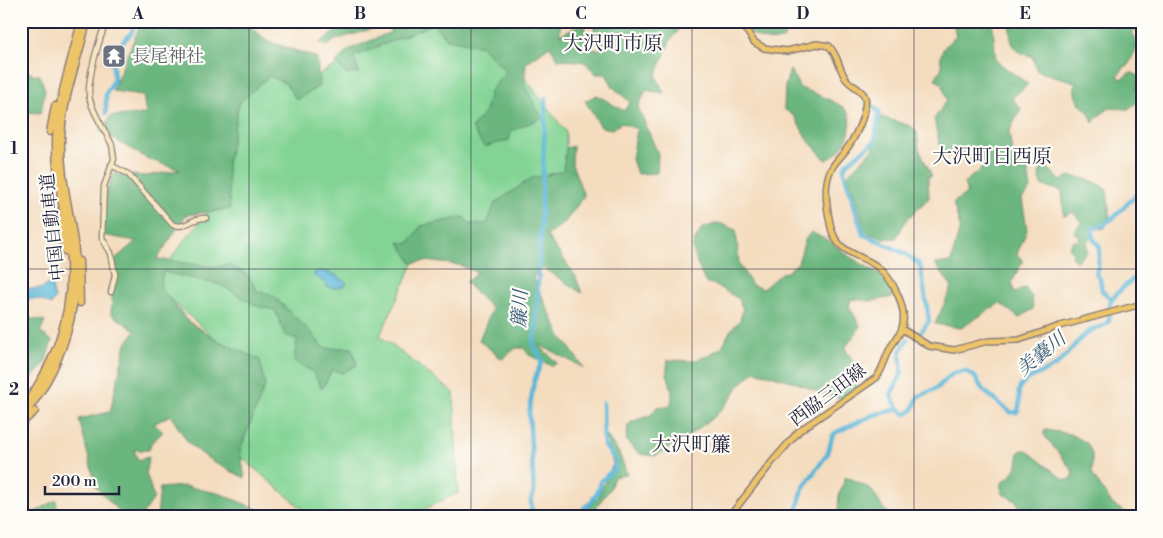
<svg xmlns="http://www.w3.org/2000/svg" width="1163" height="538" font-family="'Libre Bodoni','Noto Serif JP',serif">
	<rect width="100%" height="100%" fill="#fdfcf7"/>
	<filter id="ink" filterUnits="userSpaceOnUse"><feTurbulence type="fractalNoise" baseFrequency=".02" numOctaves="2"/><feDisplacementMap in="SourceGraphic" scale="10" xChannelSelector="R" yChannelSelector="G"/><feConvolveMatrix kernelMatrix="1 2 1 2 8 2 1 2 1" color-interpolation-filters="sRGB"/></filter>
	<filter id="wash" filterUnits="userSpaceOnUse"><feTurbulence type="fractalNoise" baseFrequency=".0096" numOctaves="4" result="noise"/><feDisplacementMap in="SourceGraphic" scale="20" xChannelSelector="R" yChannelSelector="G"/><feGaussianBlur stdDeviation="1.12" result="paint"/><feColorMatrix in="noise" values="0 0 0 0 0 0 0 0 0 0 0 0 0 0 0 0 0 1.4 0 .05"/><feComposite in="paint" operator="in"/></filter>
	<g filter="url(#wash)">
		<rect width="100%" height="100%" fill="#f4dcbe"/>
		<path fill="#83d494" stroke="#527b68" d="M425 21 495 38 566 132V177L492 230 424 240 380 336 454 393 458 493 408 517H312L235 452 255 374 152 283 218 198 219 128 260 57 294 87Z"/>
		<path fill="#6ab67e" stroke="#466c5c" d="M142 21H243L268 41 317 58 319 86 297 100 285 83 269 76 239 103 227 165 230 209 186 215 157 259 215 267 229 265 248 275 257 291 271 294 310 331 323 348H352L357 365 342 373 332 370 322 389 313 372 294 361 297 339 285 335 275 310 259 307 221 285 163 272 160 287 189 322 219 341 260 360 265 386 240 450 245 478 213 462 189 444 170 415 154 424 163 432 151 443 149 450H134L138 460 149 457 146 473 154 498 141 517H124L96 487 79 419 110 412 126 343 136 331 111 314 114 260 136 241 102 235 105 197 113 174 146 176 180 170 148 159 100 131 111 116 146 114 143 95 112 91Z
			M364 21H560V35L575 27 584 26 586 32 583 47 599 50 601 45 592 24 594 21H675L678 31 670 41 656 76 664 93 646 90 638 107 658 154 657 173 637 174 632 159 637 129 621 123 612 129 601 127 585 101 597 95 624 111 630 102 613 87 606 74H596L585 62 558 59 550 46 526 63 524 84 542 118 511 131 509 140 484 147 472 128 485 112 490 91 506 72 482 46 447 39 433 24 353 57 359 72 347 75 336 63 348 50 391 32 388 24 335 40 327 46 320 43 343 26Z
			M739 21H787L786 33 783 40C762 42 753 38 739 21Z
			M953 21H991L993 28 996 61 1028 84 1012 98 1021 109 1009 132 1012 152 1025 155 1031 189 1022 199 1027 230 1017 254 1023 261 1012 282 1014 292 1025 288 1032 297 1033 309 1019 318 1000 303 961 328 935 324 952 287 935 264 951 262 960 227 953 203 967 193 964 183 983 167 980 158 957 157 941 151 934 119 947 100 942 84 935 79 942 67C938 52 945 45 956 36Z
			M1010 21H1137V26L1132 34C1142 50 1133 50 1129 65L1124 67 1118 76 1122 79 1129 73H1133L1140 77 1136 89 1139 93V101L1128 109 1110 108 1097 117 1093 123C1089 107 1082 110 1077 99 1074 94 1075 88 1075 82L1037 71 1032 56C1010 53 1010 40 1010 21Z
			M25 70 34 75H40L45 90 41 113 21 112V73Z
			M790 70 800 88C810 91 837 102 844 108 860 123 843 154 826 160L807 139 794 116 784 109 785 86Z
			M881 117 911 126 917 132 919 149 932 176 928 177 929 198 907 219 896 238 882 239 864 231C861 211 853 194 847 175L873 149Z
			M573 146 572 164 584 196 565 222 547 236 575 275 582 293 543 268 533 277 559 333 584 368 538 344 557 363 552 366 529 355 524 348H516L502 359 479 340 492 309 465 282 478 273 460 265 424 261 412 263 399 242 408 244 421 226 464 217 469 224H487L495 203 532 178 563 171 566 148Z
			M1045 165 1061 181 1069 176C1085 179 1094 179 1107 190L1110 216 1105 228 1095 229 1093 236 1087 242V252L1076 261 1072 258 1073 253 1069 248 1073 241 1078 242 1080 236 1074 233 1082 221 1072 212 1064 216 1062 191 1041 185 1039 173Z
			M719 223 736 230 739 264 752 285 763 289 781 273 787 272 798 263 805 240 811 232 831 242 850 257 878 273 887 282 893 297 872 301 851 299 849 307 860 325 857 332 845 348C848 355 853 359 857 365 860 372 858 383 856 390L842 399 825 395 792 381 755 371 739 385 730 400 715 416 684 439 655 456 640 454 626 441 628 426 631 422 651 415 657 407 670 406C675 395 670 384 667 373 667 369 667 364 668 360L693 361 709 355 722 347 730 331 740 320 743 310 739 299 713 284 706 283C703 280 692 251 693 246 694 240 700 233 702 228Z
			M21 317 45 321 40 332 52 341 45 363 21 391Z
			M1046 430 1070 434 1087 443 1092 454V474L1113 505 1134 517H1022C1019 501 1016 501 1003 494L1001 488 1003 481C1017 473 1017 467 1019 452L1022 450H1026L1063 479 1070 480 1073 476 1072 470 1044 435V431Z
			M605 433 619 453 627 474 614 477 610 489 596 507 597 517H587L586 511 598 497 613 464Z
			M846 476 871 489 882 507 893 517H833L838 510 839 495Z
			M185 486 221 494 266 513 270 517H157L160 488Z
			M56 500 58 517H21L37 511Z"/>
		<path fill="#5ab6d8" stroke="#3e6c8a" d="M318 271C328 271 340 276 347 283L345 286 335 288 327 287 326 283 314 276V273Z
			M51 282 55 298 51 305 41 300 21 298V290L43 288Z"/>
		<g fill="none" stroke-linecap="round" stroke-linejoin="round">
			<path stroke="#5ab6d8" stroke-width="4.5" d="M867 98 869 106H872L879 112 875 138 874 142 846 164 844 169 845 176 863 234 904 253 918 263 921 269 929 321 918 336
				M106 113V94L114 80 113 66 110 62 108 49 109 47 119 46 132 32 134 21
				M1112 299 1102 291 1100 279 1096 273 1098 266 1100 247 1092 237 1093 228C1114 224 1125 203 1142 190
				M899 409C897 406 892 400 891 395 891 392 900 380 901 374 903 356 895 358 907 340
				M532 517 531 500 534 492 529 413 534 381 542 361 533 344 536 331 546 98
				M583 517 584 508 591 502 599 489 601 481 614 469 615 460 604 445 603 403
				M795 517 803 488 828 453 832 437 835 433 873 415 899 409 905 414C915 412 914 404 918 397L937 388 953 373 965 371 975 377 983 390 1010 412 1016 413C1024 404 1014 393 1022 384 1028 377 1046 372 1055 366 1068 356 1076 340 1090 331 1095 327 1102 328 1107 323 1113 316 1107 309 1111 301 1114 295 1135 276 1142 274"/>
		</g>
	</g>
	<g filter="url(#ink)">
		<g fill="none" stroke-linecap="round" stroke-linejoin="round">
			<g stroke="#8b7f7c" stroke-width="7">
				<path id="secondary" d="M107 21C100 36 85 84 90 100 94 115 105 130 112 145L114 159 104 186 102 238 111 253 115 275 111 292
					M111 165 128 174 173 225C187 229 191 217 206 218"/>
			</g>
			<g stroke="#8b7f7c" stroke-width="8">
				<path id="primary" d="M902 329 929 346 954 350 988 341 1019 340 1060 326 1142 304
					M729 517 772 462 799 431 876 378C883 370 885 357 891 347 894 341 900 335 902 328 908 309 893 279 878 267 858 253 835 254 830 223 827 209 824 188 829 174 832 164 840 158 846 150 854 139 859 129 863 116 864 110 867 104 865 97 862 89 851 86 846 79 839 69 838 55 829 46L817 44 787 51 764 48 754 42 740 21"/>
			</g>
			<g stroke="#8b7f7c" stroke-width="9">
				<path id="highway" d="M50 132 55 106
					M57 212 65 251
					M79 261 80 303
					M21 410C58 361 77 304 68 242 64 208 55 175 56 140 57 99 72 61 81 21
					M21 418C63 369 82 306 74 242 69 207 60 174 61 140 62 99 78 61 87 21
					M21 424 35 411"/>
			</g>
			<use href="#secondary" stroke="#f8e7c3" stroke-width="4.5"/>
			<use href="#primary" stroke="#eec469" stroke-width="5"/>
			<use href="#highway" stroke="#eec469" stroke-width="6"/>
		</g>
	</g>
	<path fill="none" stroke="#22223b" stroke-width="1" stroke-opacity="0.55" d="M249 21V517M471 21V517M692 21V517M914 21V517M21 269H1142"/>
	<defs>
		<g id="temple-square" transform="scale(1.25)"><rect x="-9" y="-9" width="18" height="18" rx="4" fill="#6b7280" stroke="#fdfcf7"/><path d="M0-6L5-2H3V0L6.5 2.5H4V6H1.5V3h-3V6H-4V2.5H-6.5L-3 0V-2H-5Z" fill="#fff"/></g>
	</defs>
	<g fill-rule="evenodd">
		<use href="#temple-square" x="114" y="56"/>
	</g>
	<g text-anchor="middle" dominant-baseline="central" stroke-width="4.5" stroke-linejoin="round" paint-order="stroke">
		<g font-size="18" fill="#5b616d" stroke="#fdfcf7" text-anchor="start">
			<text x="132" y="56">長尾神社</text>
		</g>
		<g font-size="18" fill="#22223b" stroke="#fdfcf7">
			<text transform="translate(53 227) rotate(-96)">中国自動車道</text>
			<text transform="translate(828 395) rotate(-37)">西脇三田線</text>
		</g>
		<g font-size="19" font-style="italic" fill="#385d7a" stroke="#fdfcf7">
			<text transform="translate(520 309) rotate(-87)">簾川</text>
			<text transform="translate(1041 354) rotate(-39)">美嚢川</text>
		</g>
		<g font-size="20" fill="#22223b" stroke="#fdfcf7">
			<text x="613" y="44">大沢町市原</text>
			<text x="992" y="157">大沢町日西原</text>
			<text x="691" y="445">大沢町簾</text>
		</g>
	</g>
	<rect width="1163" height="538" fill="none" stroke="#fdfcf7" stroke-width="55"/>
	<path d="M45 486v8h74v-8" fill="none" stroke="#22223b" stroke-width="2.5"/>
	<text x="52" y="486" font-size="15" fill="#22223b" stroke="#fdfcf7" stroke-width="4" paint-order="stroke">200 m</text>
	<rect x="28" y="28" width="1108" height="482" fill="none" stroke="#22223b" stroke-width="2"/>
	<g font-size="16" text-anchor="middle" font-weight="bold" fill="#22223b">
		<text x="138" y="19">A</text>
		<text x="360" y="19">B</text>
		<text x="581" y="19">C</text>
		<text x="803" y="19">D</text>
		<text x="1025" y="19">E</text>
		<text x="14" y="154">1</text>
		<text x="14" y="395">2</text>
	</g>
</svg>
